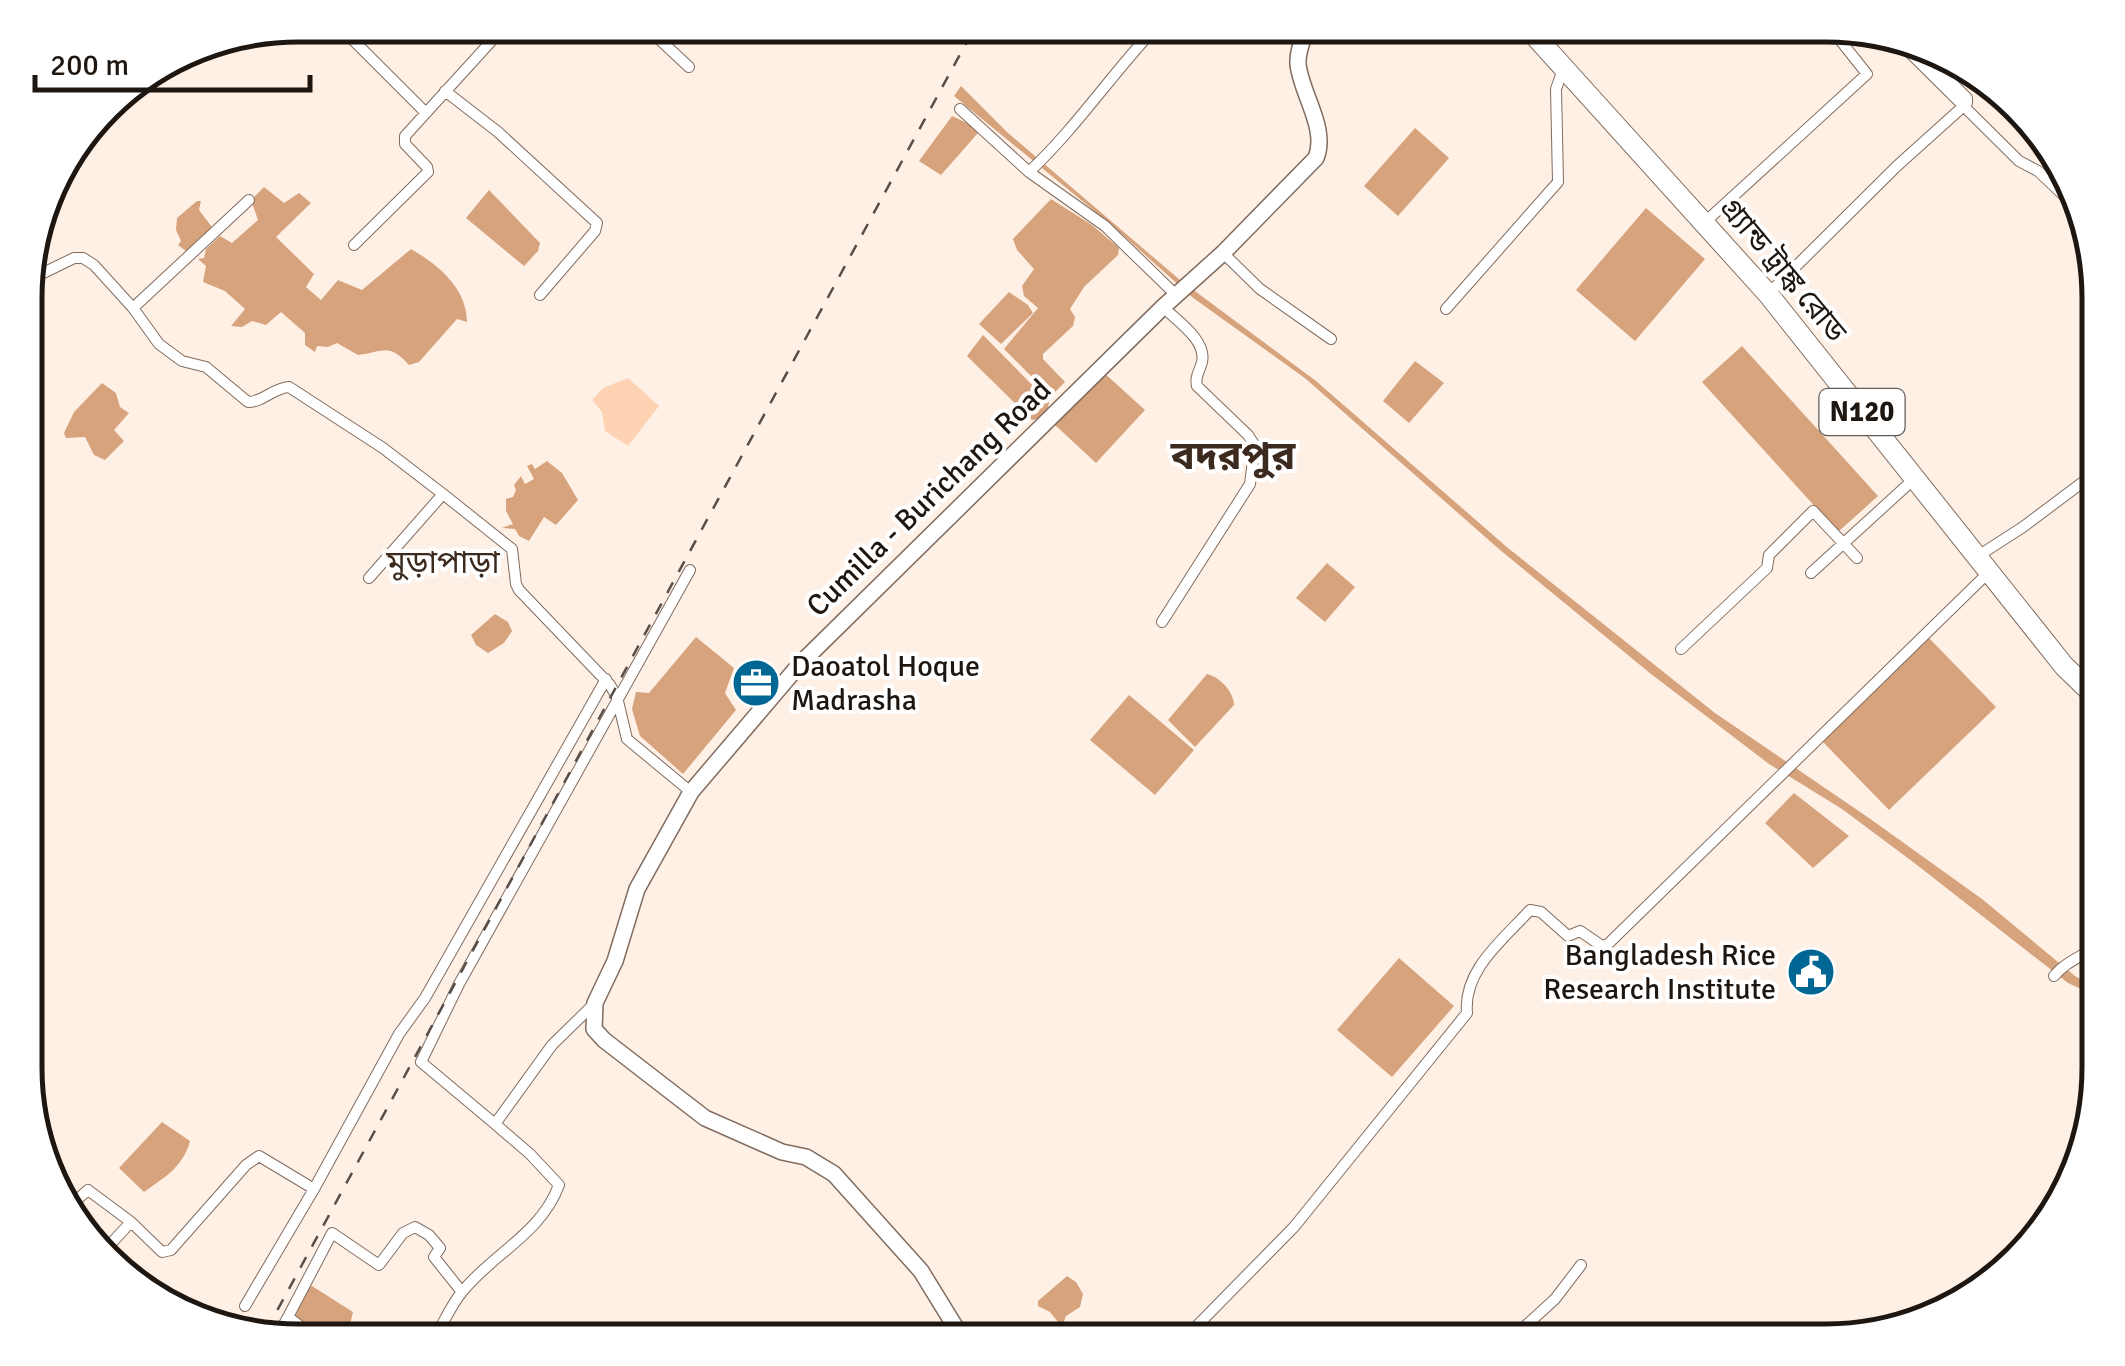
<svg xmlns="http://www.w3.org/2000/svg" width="2125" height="1366" font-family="Signika,'Noto Sans Bengali',sans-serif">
	<rect width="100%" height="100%" fill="#fff0e6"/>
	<path fill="#fed3b4" d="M628 378 659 406 628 446 605 431 602 412 592 400 603 388Z"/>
	<path fill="#d7a37d" d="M961 86 1008 133 1180 280 1316 381 1508 548 1715 713 1869 818 1982 899 2075 976 2099 990V997L2068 983 1917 865 1842 809 1769 764 1651 674 1500 550 1306 379 1192 297 1114 227 954 96Z
		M952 116 973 126 978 133 941 175 919 161Z
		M1415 128 1449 158 1398 216 1364 186Z
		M264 187 284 203 299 193 311 203 276 237 314 274 306 287 321 300 338 280 362 290 411 249C439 265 467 289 467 322L457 319 419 362 409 365C388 342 384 352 358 355L337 343 328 347 317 346 315 352 305 345V333L281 312 266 325 252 321 242 327 231 326 245 309 225 291 203 282 206 266 198 259 204 258 206 249 220 236 232 243 258 220 251 200Z
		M489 190 540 243 538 251 524 266 466 218Z
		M1051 199 1092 225 1119 248 1118 255 1084 287 1070 309 1075 317 1073 326 1043 354V359L1065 382 1051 396 1004 349 1038 308 1024 296 1022 286 1034 269 1017 250 1013 239Z
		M197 201H201L199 210 215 231 190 254 178 245 181 241 176 230 177 218Z
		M1646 208 1705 259 1635 341 1576 290Z
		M1009 292 1028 305 1033 313 1001 344 979 324Z
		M983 335 1049 402 1048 408 1037 419 1032 420 967 356Z
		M1742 346 1878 496 1838 532 1702 382Z
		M1415 361 1444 383 1409 423 1383 401Z
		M1102 371 1145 410 1096 463 1054 424Z
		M102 383 116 393 120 407 129 413 114 430 124 441 105 460 94 455 85 437 66 438 64 433 74 412Z
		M547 461 562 473 578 500 556 525 544 517 529 541 519 536 515 529 502 528 513 524 506 511V499L513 497 516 490 514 485 521 476 525 484 534 479 527 466 532 464 535 469Z
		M1327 563 1355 587 1325 622 1296 598Z
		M495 614 508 622 512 631 504 643 488 653 476 645 471 635Z
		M696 637 734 668 725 693 736 710 683 774 640 736 632 709 636 692 649 693Z
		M1929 638 1996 707 1889 810 1822 741Z
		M1207 674C1220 677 1234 692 1234 705L1195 747 1168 720Z
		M1129 695 1194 750 1155 795 1090 740Z
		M1794 793 1849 836 1813 868 1765 823Z
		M1399 958 1454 1006 1392 1077 1337 1030Z
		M162 1122 190 1141C183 1167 165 1177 144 1192L119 1168Z
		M1067 1276 1076 1282 1083 1294 1080 1307 1066 1316 1062 1327 1050 1312 1038 1306V1301Z
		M312 1286 353 1312 350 1325 339 1337H322L295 1317 308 1288Z"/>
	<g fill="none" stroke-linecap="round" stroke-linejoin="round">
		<g stroke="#816c5e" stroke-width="12">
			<path id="street" d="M338 25 425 112
				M644 25 689 67
				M1907 50 2019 161 2038 171 2077 208
				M445 91 498 132 597 223 595 231 540 295
				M960 109 1029 172 1105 226 1176 295
				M1029 172C1077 127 1113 72 1158 25
				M1704 223 1867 74 1828 25
				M354 245 428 172 427 167 405 144V136L506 25
				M1223 253 1260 289 1331 339
				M27 274 39 275 74 258H83L94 265 133 308 159 344 182 361 206 367 248 402C263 402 273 388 289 387L383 448 443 494
				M1768 294 1897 166 1967 103V98L1923 54
				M133 308 249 200
				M1446 309 1558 182 1556 89 1561 75
				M1978 556 2023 527 2099 470
				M1811 573 1914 479
				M369 578 443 494 512 549 516 584 519 590 610 685 617 697 627 739 691 792
				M1162 622 1250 484 1255 446 1248 435 1197 386C1195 376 1199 373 1202 362 1207 340 1176 320 1163 307
				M1681 649 1767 568 1769 555 1813 511 1857 558
				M2054 976C2067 960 2083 957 2099 944
				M495 1124 421 1062 459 984 690 570
				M66 1209 88 1190 131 1222 162 1252 171 1250 246 1165 259 1156 314 1189 399 1034 425 998 606 679
				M105 1250 131 1222
				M245 1306 314 1189
				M288 1317 332 1233 379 1265 403 1233 415 1227 429 1235 440 1248 434 1257 462 1292
				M278 1335 288 1317 320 1341
				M433 1341C443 1325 450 1306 462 1292 492 1254 541 1234 559 1185L530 1154 495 1124 552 1045 595 1003
				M1182 1341 1294 1227 1467 1013C1463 970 1503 940 1530 910L1541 912 1568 936 1580 931 1602 946 1608 944 1988 573
				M1509 1341 1555 1299 1581 1265"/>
		</g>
		<g stroke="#816c5e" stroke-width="18">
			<path id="secondary" d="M964 1341 921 1271 834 1174 806 1157 782 1152 705 1118 604 1040 594 1029 595 1003 615 961 637 889 691 792 800 664 1163 307 1223 253 1316 158C1328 128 1301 94 1298 64 1297 51 1304 37 1308 25"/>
		</g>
		<g stroke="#816c5e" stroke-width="22">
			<path id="highway" d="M1525 25 1768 294 2064 666 2099 700"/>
		</g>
		<use href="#street" stroke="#fff" stroke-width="10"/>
		<use href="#secondary" stroke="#fff" stroke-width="15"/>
		<use href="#highway" stroke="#fff" stroke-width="20"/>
		<path stroke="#594f48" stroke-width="2.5" stroke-dasharray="12 12" stroke-linecap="butt" d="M266 1331 976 25"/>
	</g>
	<defs>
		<g id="office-disc" transform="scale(2.5)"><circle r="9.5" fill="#006795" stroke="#fff"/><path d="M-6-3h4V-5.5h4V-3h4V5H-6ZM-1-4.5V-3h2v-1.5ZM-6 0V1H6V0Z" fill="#fff"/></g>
		<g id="civic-disc" transform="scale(2.5)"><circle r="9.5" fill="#006795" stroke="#fff"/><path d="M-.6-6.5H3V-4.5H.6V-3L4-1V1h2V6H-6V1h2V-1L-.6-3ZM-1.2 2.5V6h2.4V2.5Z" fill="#fff"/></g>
	</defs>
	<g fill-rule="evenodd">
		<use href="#office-disc" x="756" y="683"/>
		<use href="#civic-disc" x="1811" y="972"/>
	</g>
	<g text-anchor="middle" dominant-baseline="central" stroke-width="8" stroke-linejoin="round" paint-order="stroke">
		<rect fill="#fff" stroke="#625c58" stroke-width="2.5" x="1819.5" y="389" width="85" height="46" rx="8"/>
		<g font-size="28" font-weight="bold" fill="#1e1610">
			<text x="1862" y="412">N120</text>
		</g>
		<g font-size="30" fill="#1e1610" stroke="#fff">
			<text transform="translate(1783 270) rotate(50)">গ্র্যান্ড ট্রাঙ্ক রোড</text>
			<text transform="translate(929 498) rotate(-44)">Cumilla - Burichang Road</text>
		</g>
		<g font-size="30" fill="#1e1610" stroke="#fff" text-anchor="start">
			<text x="791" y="666">Daoatol Hoque<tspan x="791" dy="34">Madrasha</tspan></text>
			<text x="1776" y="955" text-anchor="end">Bangladesh Rice<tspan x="1776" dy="34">Research Institute</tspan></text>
		</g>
		<g font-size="32" fill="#3b2a1d" stroke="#fff">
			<text x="443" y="562">মুড়াপাড়া</text>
		</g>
		<g font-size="40" font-weight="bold" fill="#3b2a1d" stroke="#fff">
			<text x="1233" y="456">বদরপুর</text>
		</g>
	</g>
	<path d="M0 0H2125V1366H0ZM298 42H1826A256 256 0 0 1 2082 298V1068A256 256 0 0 1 1826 1324H298A256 256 0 0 1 42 1068V298A256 256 0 0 1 298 42Z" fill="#fff" fill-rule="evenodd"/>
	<path fill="none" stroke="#1e1610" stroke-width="5" d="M298 42H1826A256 256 0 0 1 2082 298V1068A256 256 0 0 1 1826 1324H298A256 256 0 0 1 42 1068V298A256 256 0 0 1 298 42Z"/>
	<path d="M35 75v15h275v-15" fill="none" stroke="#1e1610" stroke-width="5"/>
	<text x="50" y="75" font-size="30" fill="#1e1610" stroke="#ffffff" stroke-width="8" paint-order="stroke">200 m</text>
</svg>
